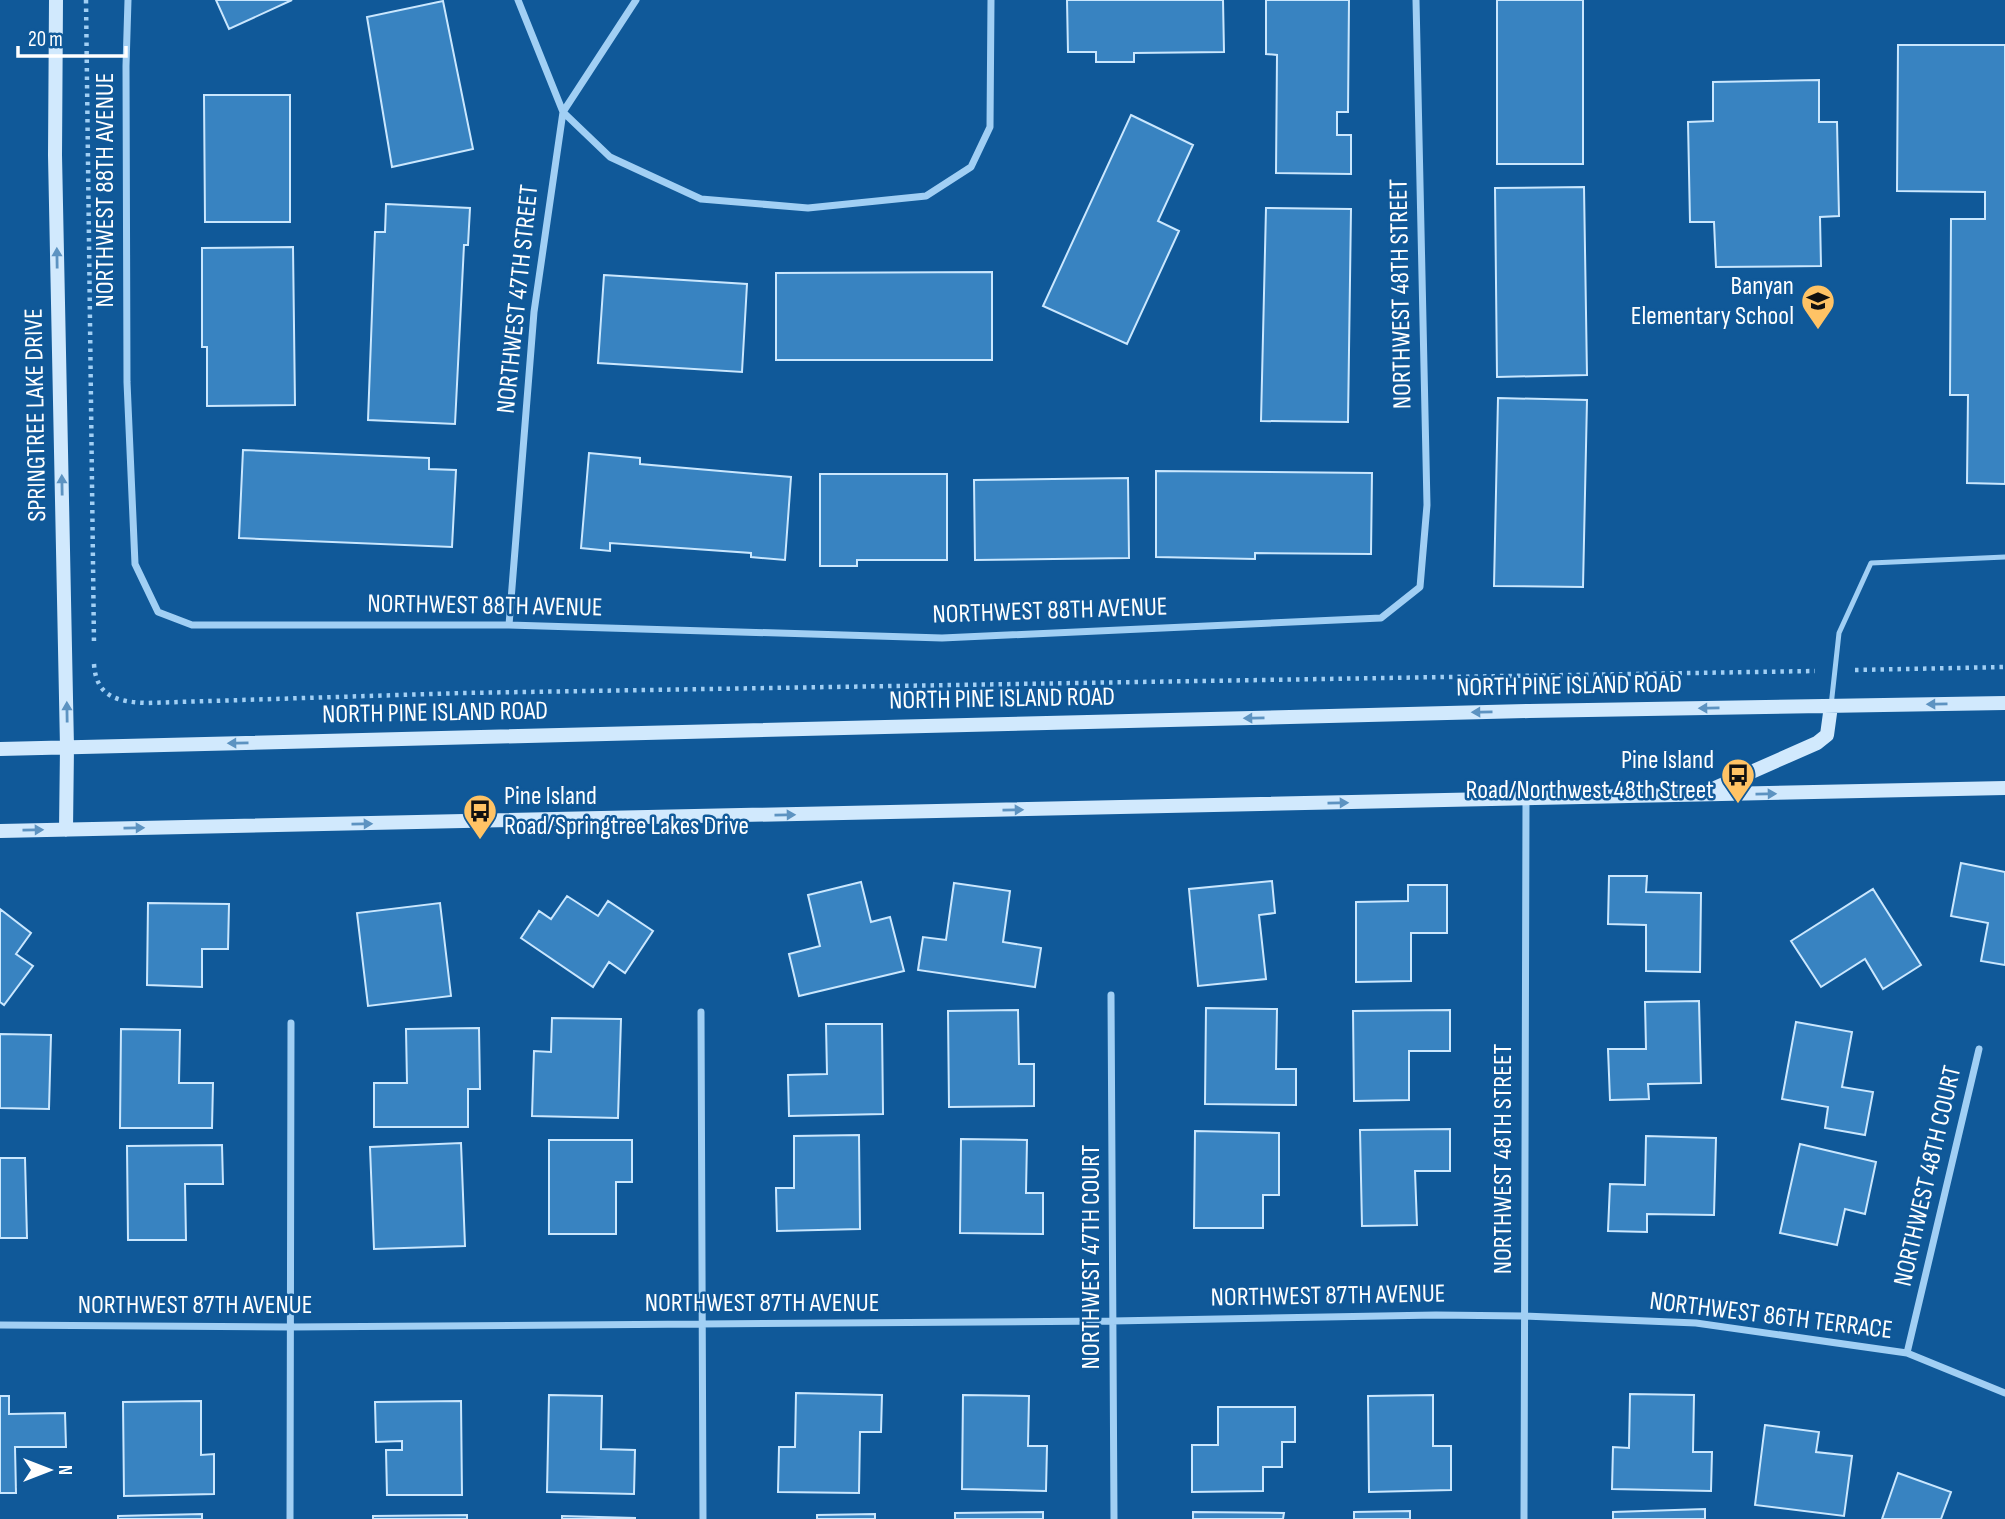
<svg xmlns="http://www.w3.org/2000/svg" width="2005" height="1519" font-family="'Sofia Sans Condensed',sans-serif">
	<rect width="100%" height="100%" fill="#105999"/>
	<path fill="#3883c1" stroke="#cae7fe" stroke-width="2" d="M216 0H292L229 29Z
		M1067 0H1223L1224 52 1134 53V62H1096V52H1068Z
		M1266 0H1349L1348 112H1337V135H1351V174L1276 173 1277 55 1266 54Z
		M1497 0H1583V164H1497Z
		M443 1 473 149 392 167 367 17Z
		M1898 45H2005V484L1967 483 1968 395H1950L1951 219H1985V192L1897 191Z
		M1819 80V122H1837L1839 216 1820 217 1821 266 1716 267 1714 222H1690L1688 122 1713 121V82Z
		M204 95H290V222H205Z
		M1131 115 1193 145 1158 221 1179 231 1127 344 1043 306Z
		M1584 187 1587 375 1497 377 1495 188Z
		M386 204 470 208 468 245H464L455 424 368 420 375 232H385Z
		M1266 208 1351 209 1348 422 1261 421Z
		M293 247 295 405 207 406V347H202V248Z
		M992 272V360H776V273Z
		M604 275 747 284 742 372 598 363Z
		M1498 398 1587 400 1583 587 1494 586Z
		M243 450 429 458V469L456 470 452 547 239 538Z
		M589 453 640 458V464L791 477 785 560 751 557V553L610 543V551L581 548Z
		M1156 471 1372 473 1371 554 1255 553V559L1156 557Z
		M820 474H947V560H857V566H820Z
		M1128 478 1129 558 975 560 974 480Z
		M1961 863 2005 872V965L1981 961 1988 923 1951 916Z
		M1609 876H1647L1646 892 1701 893 1700 972 1646 971V925L1608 924Z
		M1272 881 1275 913 1259 915 1266 979 1198 986 1189 889Z
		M861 882 871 922 890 917 904 971 799 996 789 954 820 946 808 895Z
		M954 883 1010 891 1003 942 1041 948 1035 987 918 970 923 937 946 940Z
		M1408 885H1447V933H1411V981L1356 982V902L1408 901Z
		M1873 889 1921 965 1883 989 1865 959 1821 987 1791 941Z
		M567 896 598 916 608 901 653 931 625 973 609 962 593 987 521 938 539 911 551 919Z
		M148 903 229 904 228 949H202V987L147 985Z
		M440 903 451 996 368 1006 357 913Z
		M0 909 31 933 16 954 33 966 4 1005 0 1002Z
		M1699 1001 1701 1083 1648 1084 1649 1099 1610 1100 1608 1049H1646L1645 1002Z
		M1206 1008 1277 1009 1276 1069H1296V1105L1205 1104Z
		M1018 1010 1019 1064H1034V1106L949 1107 948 1011Z
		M1450 1010V1051H1409V1100L1354 1101 1353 1011Z
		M552 1018 621 1019 618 1118 532 1116 534 1051 551 1052Z
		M1796 1022 1852 1032 1842 1087 1873 1092 1865 1135 1825 1128 1828 1107 1782 1099Z
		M826 1024H882L883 1114 789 1116 788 1075 827 1074Z
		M479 1028 480 1089H468V1127H374V1083H407L406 1029Z
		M121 1029 180 1030 179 1083H213L212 1128H120Z
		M0 1034 51 1035 49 1109 0 1108Z
		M1450 1129V1171H1415L1417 1225 1362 1226 1360 1130Z
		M1195 1131 1279 1133V1195H1263V1228H1194Z
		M859 1135 860 1229 777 1231 776 1188H794V1136Z
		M1646 1136 1716 1138 1714 1215 1647 1214V1232L1608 1231 1610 1184 1645 1185Z
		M961 1139 1027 1140 1026 1193H1043V1234L960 1233Z
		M549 1140H632V1182H616V1234H549Z
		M461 1143 465 1246 374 1249 370 1147Z
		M1800 1144 1876 1162 1865 1214 1845 1209 1837 1245 1780 1233Z
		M222 1145 223 1184H185L186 1240H128L127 1146Z
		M0 1158H25L27 1238H0Z
		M796 1393 882 1395 881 1432H860L859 1493 778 1492 779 1447H795Z
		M1630 1394 1694 1395 1693 1452H1712L1711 1491 1612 1489 1613 1447 1629 1448Z
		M549 1395 602 1396 601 1449 635 1450 634 1494 547 1492Z
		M963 1395 1029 1396 1028 1446H1047L1046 1491 962 1489Z
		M1433 1395V1446H1451V1490L1369 1492 1368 1396Z
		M0 1396H9V1414L65 1413 66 1447H15L16 1493H0Z
		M201 1401V1455L214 1454V1494L124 1496 123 1402Z
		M461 1401 462 1495H387L386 1450H402V1441L376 1442 375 1402Z
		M1218 1407H1295V1442H1282V1467H1263V1491L1192 1492V1445H1218Z
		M1765 1425 1819 1432 1816 1452 1852 1456 1844 1516 1755 1505Z
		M1898 1473 1951 1492 1941 1519H1882Z
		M1705 1509V1519H1613V1512Z
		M1410 1511V1519H1354V1512Z
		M1043 1512V1519H955V1513Z
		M1193 1512 1284 1513 1283 1519H1193Z
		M202 1514V1519H118V1516Z
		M875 1514V1519H817V1515Z
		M467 1515V1519H373V1516Z
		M562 1516 635 1518V1519H562Z"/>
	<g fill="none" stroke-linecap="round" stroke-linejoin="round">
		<path stroke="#a1cff4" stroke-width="4.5" stroke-dasharray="3.5 5" stroke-linecap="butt" d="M86 0 94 644
			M94 664C96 697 118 702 147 703L462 693 1815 671
			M1855 670 2005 667"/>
		<path stroke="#a1cff4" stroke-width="5" d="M1831 706 1839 633 1871 563 2005 557"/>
		<path stroke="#a1cff4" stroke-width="7" d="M128 0 126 66 127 382 135 564 158 612 192 625H509L942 638 1381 618 1420 587 1427 505 1416 0
			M518 0 563 112 610 157 701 199 808 208 926 196 971 167 990 127 991 0
			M509 625 534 312 563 112 636 0
			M1111 995 1114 1519
			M701 1012 703 1519
			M0 1325 290 1327 1112 1321 1436 1315 1523 1316 1696 1323 1907 1353 2005 1393
			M1907 1353 1979 1049
			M290 1519 291 1023
			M1524 1519 1526 799"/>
		<path stroke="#d1e9fd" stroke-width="14" d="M56 0 55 155 67 747 66 830
			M0 749 1529 711 2005 703
			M1706 792 1817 743 1827 735 1831 706
			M0 831 2005 788"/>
	</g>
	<defs><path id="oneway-solid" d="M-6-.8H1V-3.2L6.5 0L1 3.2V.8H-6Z" transform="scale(1.75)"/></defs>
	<g fill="#5d93c1">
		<use href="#oneway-solid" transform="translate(57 258) rotate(-91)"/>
		<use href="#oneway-solid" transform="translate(62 485) rotate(-91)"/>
		<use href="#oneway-solid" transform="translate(1937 704) rotate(179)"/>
		<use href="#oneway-solid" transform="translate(1709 708) rotate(179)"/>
		<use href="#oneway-solid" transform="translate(67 712) rotate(-91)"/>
		<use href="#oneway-solid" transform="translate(1482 712) rotate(179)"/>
		<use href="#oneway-solid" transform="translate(1254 718) rotate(179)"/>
		<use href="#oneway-solid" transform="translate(238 743) rotate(179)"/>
		<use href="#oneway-solid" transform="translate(1766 794) rotate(-1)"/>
		<use href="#oneway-solid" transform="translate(1338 803) rotate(-1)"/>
		<use href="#oneway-solid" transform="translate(1013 810) rotate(-1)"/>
		<use href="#oneway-solid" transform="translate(785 815) rotate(-1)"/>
		<use href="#oneway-solid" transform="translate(362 824) rotate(-1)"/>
		<use href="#oneway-solid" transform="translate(134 828) rotate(-1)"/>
		<use href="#oneway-solid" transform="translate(33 830) rotate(-1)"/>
	</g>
	<defs>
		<g id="school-pin" transform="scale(1.75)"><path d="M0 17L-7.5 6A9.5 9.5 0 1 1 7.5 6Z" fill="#ffc365" stroke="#105999"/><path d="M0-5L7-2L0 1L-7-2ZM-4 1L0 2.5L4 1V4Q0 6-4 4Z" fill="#111"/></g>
		<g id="bus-pin" transform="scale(1.75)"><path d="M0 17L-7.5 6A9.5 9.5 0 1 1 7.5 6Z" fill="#ffc365" stroke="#105999"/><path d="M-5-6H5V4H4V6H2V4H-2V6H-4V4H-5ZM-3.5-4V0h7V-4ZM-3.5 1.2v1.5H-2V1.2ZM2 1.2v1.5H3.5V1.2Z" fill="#111"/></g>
	</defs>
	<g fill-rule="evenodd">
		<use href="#school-pin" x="1818" y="301"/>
		<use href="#bus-pin" x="1738" y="775"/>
		<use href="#bus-pin" x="480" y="811"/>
	</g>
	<g text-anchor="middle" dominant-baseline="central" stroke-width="5" stroke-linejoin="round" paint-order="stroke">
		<g font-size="26" fill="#fff" stroke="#105999">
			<text transform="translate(105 190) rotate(-90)">NORTHWEST 88TH AVENUE</text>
			<text transform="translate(1401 294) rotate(-91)">NORTHWEST 48TH STREET</text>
			<text transform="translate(518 299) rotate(-84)">NORTHWEST 47TH STREET</text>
			<text transform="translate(36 415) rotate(-91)">SPRINGTREE LAKE DRIVE</text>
			<text transform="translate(485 606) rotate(1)">NORTHWEST 88TH AVENUE</text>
			<text transform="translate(1050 611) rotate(-2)">NORTHWEST 88TH AVENUE</text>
			<text transform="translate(1569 686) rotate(-1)">NORTH PINE ISLAND ROAD</text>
			<text transform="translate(1002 699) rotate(-1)">NORTH PINE ISLAND ROAD</text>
			<text transform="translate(435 713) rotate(-1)">NORTH PINE ISLAND ROAD</text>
			<text transform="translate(1503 1159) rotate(-90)">NORTHWEST 48TH STREET</text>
			<text transform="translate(1928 1176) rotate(-77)">NORTHWEST 48TH COURT</text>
			<text transform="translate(1091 1257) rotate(-90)">NORTHWEST 47TH COURT</text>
			<text transform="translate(1328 1296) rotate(-1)">NORTHWEST 87TH AVENUE</text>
			<text x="762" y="1303">NORTHWEST 87TH AVENUE</text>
			<text x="195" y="1305">NORTHWEST 87TH AVENUE</text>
			<text transform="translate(1771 1316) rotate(7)">NORTHWEST 86TH TERRACE</text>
		</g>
		<g font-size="26" fill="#fff" stroke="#105999" text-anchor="end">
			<text x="1794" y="286">Banyan<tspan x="1794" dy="30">Elementary School</tspan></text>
			<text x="1714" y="760">Pine Island<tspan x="1714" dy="30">Road/Northwest 48th Street</tspan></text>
			<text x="504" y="796" text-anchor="start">Pine Island<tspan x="504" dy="30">Road/Springtree Lakes Drive</tspan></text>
		</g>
	</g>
	<g transform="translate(49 1470) rotate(90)" stroke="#105999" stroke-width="5" paint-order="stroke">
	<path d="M0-5L12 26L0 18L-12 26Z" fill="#ffffff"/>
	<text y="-10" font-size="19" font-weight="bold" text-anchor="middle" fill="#ffffff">N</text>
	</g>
	<path d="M18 46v10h108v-10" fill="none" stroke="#ffffff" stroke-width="3.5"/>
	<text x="28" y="46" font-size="21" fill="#ffffff" stroke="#105999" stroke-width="5" paint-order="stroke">20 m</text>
</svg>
